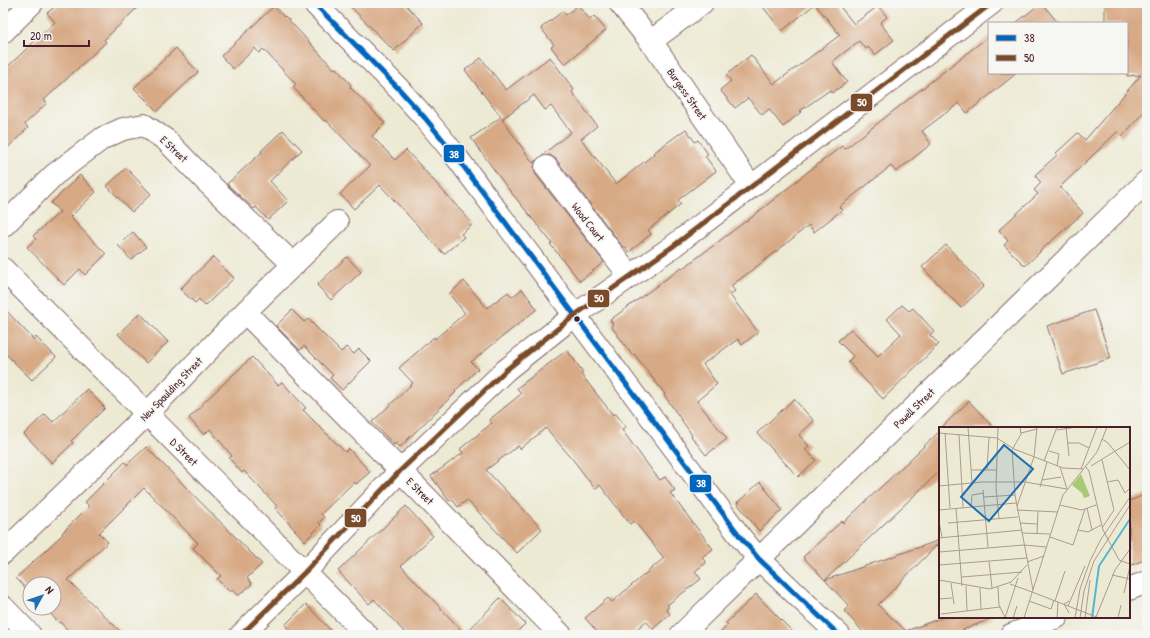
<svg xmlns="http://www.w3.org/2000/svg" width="1150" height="638" font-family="'Patrick Hand',sans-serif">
	<rect width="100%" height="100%" fill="#f6f6f2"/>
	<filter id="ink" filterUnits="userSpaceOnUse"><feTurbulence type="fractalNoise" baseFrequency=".025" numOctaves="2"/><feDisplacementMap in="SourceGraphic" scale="8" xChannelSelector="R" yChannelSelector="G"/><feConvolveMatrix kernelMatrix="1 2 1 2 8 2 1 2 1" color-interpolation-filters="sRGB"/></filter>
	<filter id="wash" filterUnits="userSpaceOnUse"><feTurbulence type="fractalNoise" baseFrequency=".012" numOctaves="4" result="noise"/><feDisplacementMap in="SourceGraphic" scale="16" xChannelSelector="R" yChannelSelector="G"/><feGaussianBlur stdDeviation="0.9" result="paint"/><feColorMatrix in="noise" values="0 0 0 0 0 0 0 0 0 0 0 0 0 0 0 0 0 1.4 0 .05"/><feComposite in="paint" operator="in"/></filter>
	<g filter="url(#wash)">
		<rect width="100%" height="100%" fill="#edead4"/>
		<g id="blocks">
			<path fill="#d7a984" d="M59 3H142L104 40 106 42 44 100 47 103 25 124 28 128 3 152V71L55 22 47 13Z
				M347 3H404L423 23 394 51Z
				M760 3H837L854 24 878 6 887 17 880 23 894 40 875 55 868 47 866 49 859 41 832 62 847 82 832 93 830 90 800 111 801 112 783 127 769 109 762 115 748 98 735 108 720 90 731 81 726 75 751 55 774 84 840 35 815 4 782 31Z
				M1041 3H1042L1058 23H1016Z
				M1105 3H1147V108L1122 137 1117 132 1060 187 1083 213 1039 252H1040L1025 266 1004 245 1008 241 999 230 1038 194 1034 190 1041 183 1035 175 1057 155 1056 153 1078 133 1085 140 1141 75 1127 76V23H1105Z
				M578 5 590 20 594 16 606 30 565 64 551 47 554 45 541 28 563 11 566 15Z
				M274 6 284 17 285 16 334 69 336 68 351 85 350 87 385 123 372 136 395 160 406 150 473 224 461 234 464 237 444 254 380 185 354 209 340 194 370 166 326 120 324 121 293 87 296 84 263 49 259 53 255 48 233 69 221 56Z
				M989 36V73H1017L967 113 959 103 922 131 931 144 896 172 891 166 839 207 842 210 814 232 809 225 777 251 731 286 735 291 730 295 758 332 742 345 738 339 703 364 717 384 697 401 727 439 706 455 691 436 692 435 664 395 665 394 634 354 632 355 611 326 613 324 610 320 681 268 682 269 746 221V222L805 174 842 146 845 149Z
				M176 48 198 72 157 111 134 88Z
				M550 57 574 90 572 92 597 126 581 139 616 184 654 154 653 153 686 129 695 142 698 140 708 154 705 156 716 171 678 200 681 204 648 230 651 234 629 252 624 246 623 247 556 159 550 155 541 156 571 132 551 106 545 110 534 95 502 119 533 163 536 160 534 168 536 175 604 262 580 281 550 244 552 243 506 186 471 138 501 117 465 70 481 58 506 90Z
				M283 130 302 150 270 181 288 201 268 220 256 207 254 209 227 184 262 152 261 151Z
				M126 168 151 194 132 212 107 186Z
				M80 175 96 192 70 217 106 254 85 275 80 269 64 285 27 247 36 239 33 236 60 212 51 203Z
				M133 232 146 247 131 260 118 245Z
				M946 245 984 286 961 308 922 267Z
				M213 257 234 278 205 306 199 299 195 303 180 289Z
				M347 257 361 272 331 300 317 285Z
				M464 281 487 308 508 292 512 297 522 289 537 309 471 362 478 369 455 391 456 392 400 447 396 443 394 445 372 422 413 383 399 368 434 337 435 339 465 313 449 294Z
				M902 305 909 311 913 308 934 331 930 335 939 344 883 399 848 362 853 356 838 341 851 329 878 356 901 334 887 319Z
				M3 307 34 340 36 337 56 357 32 380 3 351Z
				M292 310 304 322 308 319 341 352 346 347 354 354 359 349 371 361 342 390 330 378 333 375 304 346 300 350 276 326Z
				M1094 310 1111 358 1063 374 1047 326Z
				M140 313 168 342 146 363 118 334Z
				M567 350 583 372 581 374 613 415 615 413 626 427 622 430 654 473 660 480 665 477 675 490 670 493 713 549 702 557 706 563 695 571 701 579 667 605 669 607 666 609 670 614 653 629 646 621 630 635H600L585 618 608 598 612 602 664 558 634 521 630 524 600 485 595 489 574 461 546 428 520 449 518 446 486 470 542 529 517 553 467 500 458 507 452 499 449 501 431 476 463 453 460 449 492 423 489 420 521 394 517 388Z
				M252 357 278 385 282 382 306 408 303 410 345 452 349 449 370 472 356 484 354 482 321 514 324 517 319 523 321 525 305 541 275 508 277 506 244 471 242 473 229 458 232 456 210 429 204 435 189 418 202 406 201 405Z
				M87 389 105 408 71 441 73 443 52 463 24 434 45 414 53 422Z
				M794 399 814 421 799 435 809 446 805 449 816 460 798 477 757 433Z
				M969 401 994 428H941Z
				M940 431V471L825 580 803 557 842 521 843 523Z
				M146 447 262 564 247 578 252 584 238 596 232 590 230 592 217 579 221 576 193 548 198 543 144 488 99 533 108 542 68 580 124 635H73L60 622 59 623 45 608H54V584H30V593L16 578 63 534 62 533 89 506 85 502 125 462 127 465Z
				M760 482 782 510 759 531 737 503Z
				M1147 494V559L1129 566V501Z
				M406 506 433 536 401 566 465 634 500 598 525 624 514 635H407L374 599 369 604 338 571Z
				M940 540V542L878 605 906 631 944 617H993V618L950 635H866L844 611 849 606 825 580Z
				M756 594 777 616 796 635H718L728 625 726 623Z
				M306 604 335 635H294L285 625Z"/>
		</g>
	</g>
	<g filter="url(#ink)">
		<use href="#blocks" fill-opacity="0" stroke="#836666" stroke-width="1"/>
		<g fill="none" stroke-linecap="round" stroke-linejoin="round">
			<g stroke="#836666" stroke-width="24">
				<path id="minor" d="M314 3 399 89 425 118 452 151 742 539 759 559 839 635
					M620 3 655 47 751 186
					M3 32 32 3
					M650 42 702 3
					M546 167 630 276
					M3 226 54 175 103 138 123 129 144 125 166 140 206 181 294 265
					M3 269 367 635
					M245 312 561 635
					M3 553 147 414 245 312 337 222
					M1129 589 1147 582
					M3 607 30 635
					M241 635 304 573 400 471 506 370 575 315 672 247 992 3
					M1011 635 1057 617"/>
			</g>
			<g stroke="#836666" stroke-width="24">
				<path id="tertiary" d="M681 635 1147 181"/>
			</g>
			<use href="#minor" stroke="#fff" stroke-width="22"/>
			<use href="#tertiary" stroke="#fff" stroke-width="22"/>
			<g stroke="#f6f6f2" stroke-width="8">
				<path id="bus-1" d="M314 3 399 89 425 118 452 151 742 539 759 559 839 635"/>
			</g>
			<g stroke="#f6f6f2" stroke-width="8">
				<path id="bus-2" d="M241 635 304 573 400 471 506 370 575 315 672 247 992 3"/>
			</g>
			<use href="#bus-1" stroke="#0065bd" stroke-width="5"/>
			<use href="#bus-2" stroke="#7a4b2a" stroke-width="5"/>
		</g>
	</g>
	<circle fill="#4a1f2b" stroke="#f6f6f2" stroke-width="1.5" cx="577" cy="319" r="3.5"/>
	<g text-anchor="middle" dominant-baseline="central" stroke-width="3.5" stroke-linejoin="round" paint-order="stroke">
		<g font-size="11" fill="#4a1f2b" stroke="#f6f6f2">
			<text transform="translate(687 94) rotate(55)">Burgess Street</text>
			<text transform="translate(174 149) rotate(43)">E Street</text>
			<text transform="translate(588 222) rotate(52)">Wood Court</text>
			<text transform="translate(171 389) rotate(-46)">New Spaulding Street</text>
			<text transform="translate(914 408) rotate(-44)">Powell Street</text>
			<text transform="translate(184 452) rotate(45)">D Street</text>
			<text transform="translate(420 491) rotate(45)">E Street</text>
		</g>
	</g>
	<g transform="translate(939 427)">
		<rect width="191" height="191" fill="#edead4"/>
		<path d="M142 47 151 69 145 71 143 66 133 58Z" fill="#a6cb74"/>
		<path fill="none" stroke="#56b4d5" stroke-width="2" d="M153 191 160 139 191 92"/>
		<path fill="none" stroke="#ac9990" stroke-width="1" d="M29 0 33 56M59 0 57 61 60 91M81 0 82 7 73 23 76 68 94 163M127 0 130 29M118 3 138 0M0 6 58 11 75 22 124 41 144 42M6 6 11 81M82 6 98 2M20 8 24 80M163 12 169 16 191 43M128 16H140L150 21M110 24 120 27 118 39M163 33 175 83 163 101M105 34 118 0M152 39 191 15M121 40 128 62M147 40 150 44 164 103 180 133 191 137M48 42 50 11M142 42 158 0M32 43H58M103 53 122 50M168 55 179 53 186 66 191 61M0 59 43 55H86L128 62M101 60 108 35M44 63 49 120M45 70 76 68M121 78 143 83 157 78M78 79 95 30 98 0M32 80 33 68 45 66M17 81 23 159M148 81 153 103M0 83 77 76M78 83 119 85M0 95 3 110M9 96 79 90M81 96 98 97M139 103 149 105 162 98M83 106 111 107M98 106 99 84M111 110 134 118 146 82M0 111 83 103M0 125 85 118 107 120M50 134 53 161M88 135 105 129M0 138 88 131M173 148 191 152M23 150 83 145M0 153 51 162 72 155 88 138M12 156 15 177M71 157 93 165M27 159 28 184M59 160 60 178 66 190M41 161 42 182M93 165 160 191M185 166 191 139M0 172 13 171M90 174 112 182 115 173M116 174 126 144M130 174 125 177 130 186M129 179 146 139M2 187 61 180M157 190 176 143 191 122M66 191 79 151M74 191 78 179M85 191 124 68 158 25 168 0M118 191 119 175M136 191 141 162 151 134 162 112 191 70M141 191 145 164 155 134 191 78M146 191 151 153M179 191 182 178"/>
		<path fill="#1f6fb2" fill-opacity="0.15" stroke="#1f6fb2" stroke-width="2" d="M65 18 94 42 50 94 22 70Z"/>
		<rect width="191" height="191" fill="none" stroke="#4a1f2b" stroke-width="2"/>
	</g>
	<g stroke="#f6f6f2" stroke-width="1.5">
		<rect x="850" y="93" width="23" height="19" rx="4" fill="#7a4b2a"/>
		<rect x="443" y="144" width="22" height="19" rx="4" fill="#0065bd"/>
		<rect x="587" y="289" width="23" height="19" rx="4" fill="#7a4b2a"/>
		<rect x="689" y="474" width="23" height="19" rx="4" fill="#0065bd"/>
		<rect x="344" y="508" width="23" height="20" rx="4" fill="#7a4b2a"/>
	</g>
	<g font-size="11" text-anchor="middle" font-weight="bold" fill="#fff">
		<text x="862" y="106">50</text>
		<text x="454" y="158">38</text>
		<text x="599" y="302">50</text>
		<text x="701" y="487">38</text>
		<text x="356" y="522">50</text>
	</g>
	<rect width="1150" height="638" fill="none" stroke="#f6f6f2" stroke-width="16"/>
	<rect x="988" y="22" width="140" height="52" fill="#f6f6f2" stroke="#b1a0a2"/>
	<rect x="996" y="35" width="20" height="6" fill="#0065bd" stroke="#b1a0a2"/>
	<text x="1024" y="42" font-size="12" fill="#4a1f2b">38</text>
	<rect x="996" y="55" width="20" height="6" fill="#7a4b2a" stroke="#b1a0a2"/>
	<text x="1024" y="62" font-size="12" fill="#4a1f2b">50</text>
	<g transform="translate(42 596) rotate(50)"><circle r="19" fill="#f6f6f2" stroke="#b1a0a2"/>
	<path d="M0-3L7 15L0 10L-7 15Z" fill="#1f6fb2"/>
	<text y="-6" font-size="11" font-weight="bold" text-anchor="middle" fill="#4a1f2b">N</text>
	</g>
	<path d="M24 40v6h65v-6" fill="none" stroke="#4a1f2b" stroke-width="2"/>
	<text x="30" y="40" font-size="12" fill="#4a1f2b" stroke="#f6f6f2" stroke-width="3" paint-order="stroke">20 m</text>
</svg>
